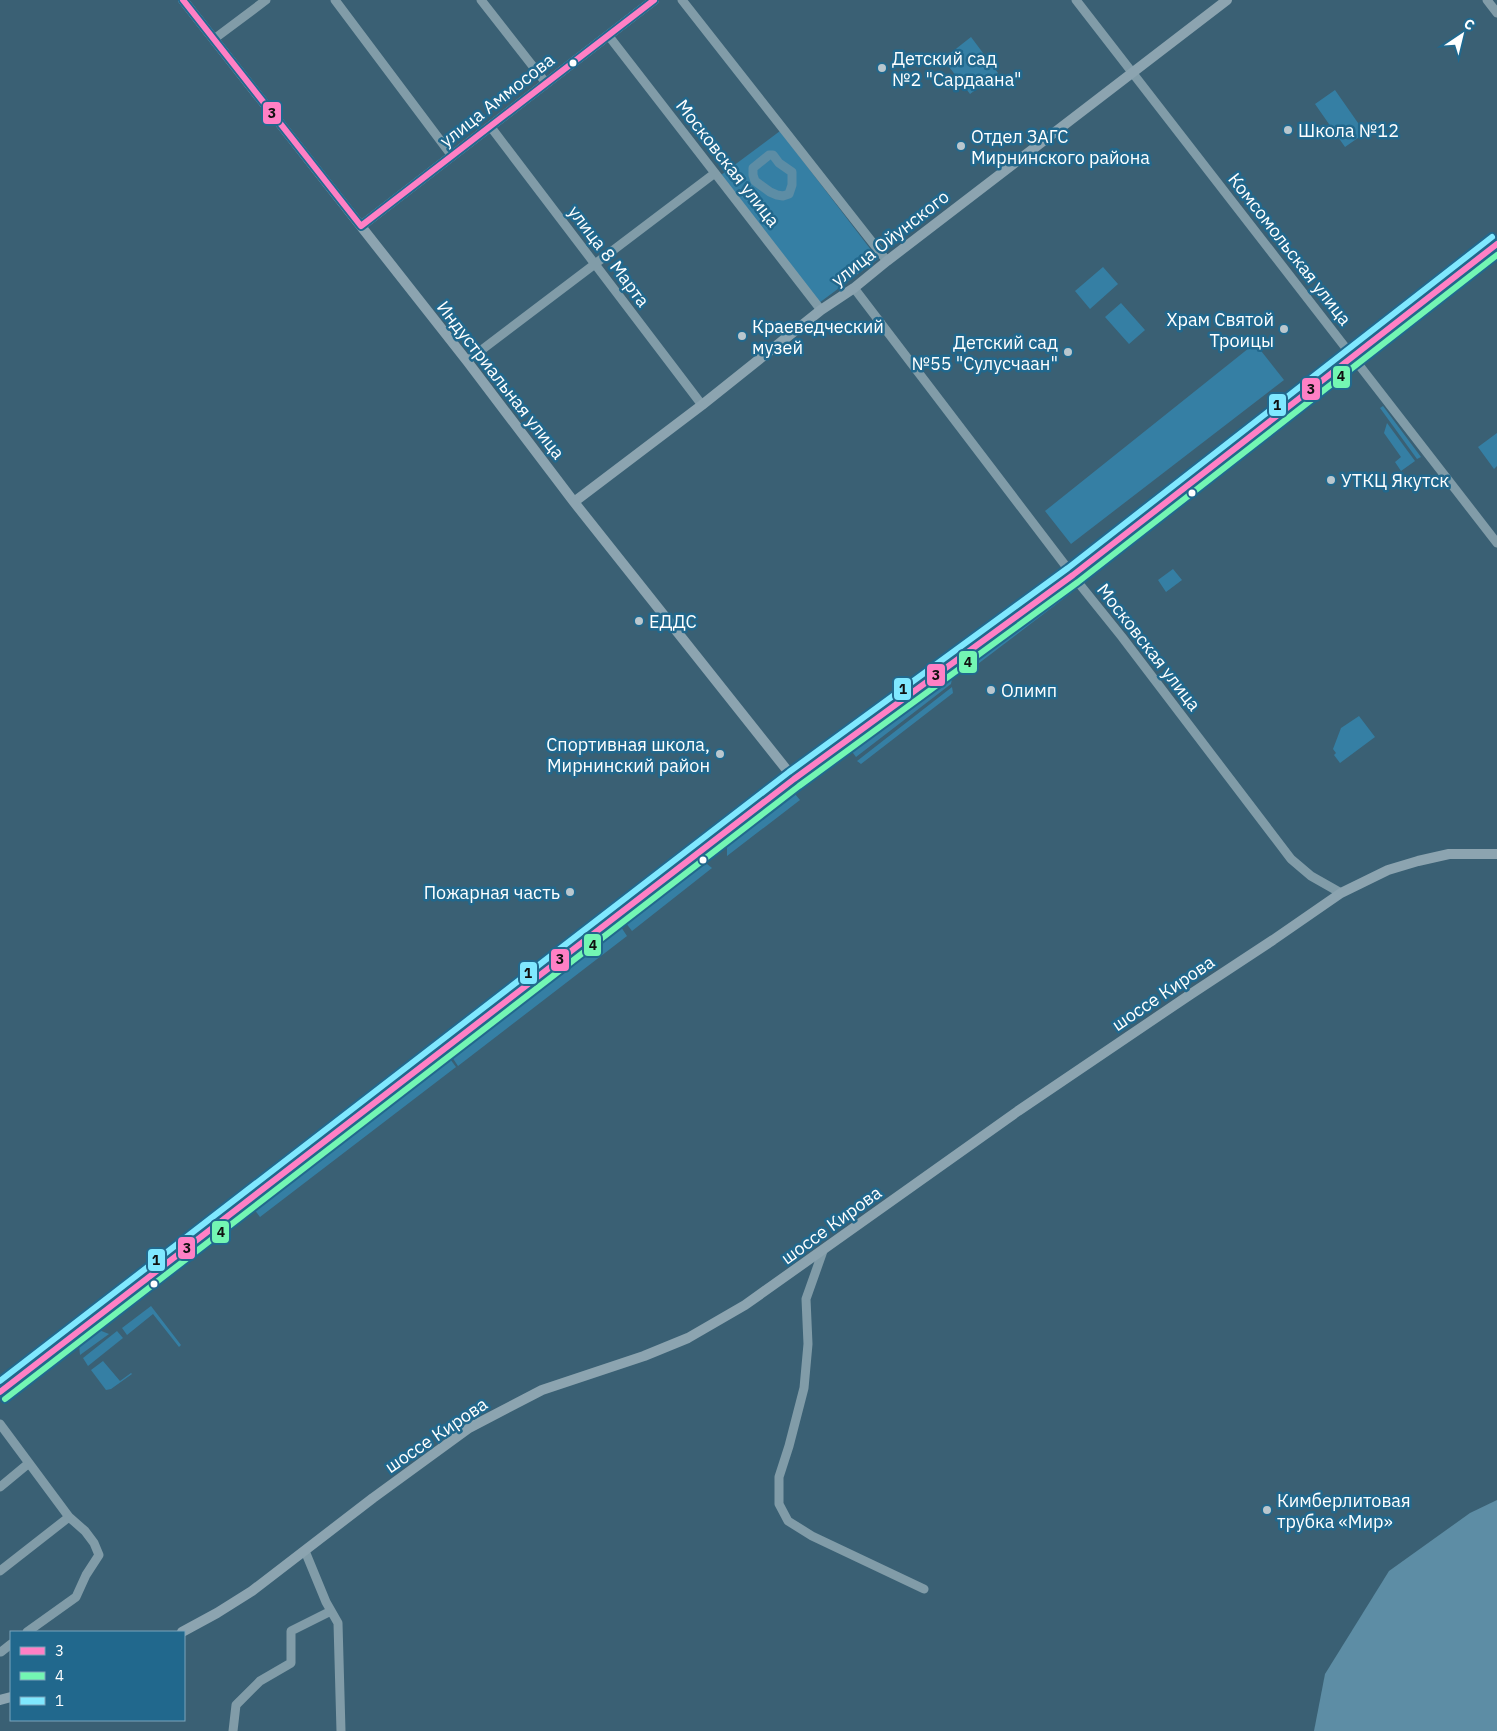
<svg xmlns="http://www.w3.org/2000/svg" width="1497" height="1731" font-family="'IBM Plex Sans',sans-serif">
	<rect width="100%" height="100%" fill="#3a6074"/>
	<path fill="#357fa4" d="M971 37 998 73 970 94 943 59Z
		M1335 90 1365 133 1345 147 1315 104Z
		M780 131 878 259 819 303 721 175Z
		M1103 267 1118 284 1090 309 1075 291Z
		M1121 303 1145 330 1129 344 1105 317Z
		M1254 342 1284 380 1071 544 1045 511 1249 348Z
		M1383 406 1421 457 1417 459 1380 408Z
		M1387 423 1415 461 1401 471 1395 462 1401 457 1384 433Z
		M1497 433V466L1494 469 1478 447Z
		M1173 569 1182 580 1166 592 1158 580Z
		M1055 573 1057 577 948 659 945 653Z
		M1063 586 1073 589 1071 593 970 670 964 662Z
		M954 667 951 684 856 757 850 749Z
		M952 687 953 693 861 764 857 761Z
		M1359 716 1375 737 1340 763 1334 755 1336 753 1333 749 1341 728Z
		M795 794 800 800 727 856V846Z
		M720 822 721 831 675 866 667 863Z
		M707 864 712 868 632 931 626 923 700 866Z
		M621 927 627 936 458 1066 452 1057Z
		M450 1059 456 1067 260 1217 254 1209Z
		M151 1306 181 1345 179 1347 153 1314 127 1335 122 1328Z
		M99 1330 109 1334 80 1355 79 1345Z
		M117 1331 123 1338 88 1366 83 1358Z
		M103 1361 120 1381 131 1373 132 1374 111 1389 106 1390 91 1370Z"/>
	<path fill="#5d8da5" d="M1497 1500V1731H1314L1325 1674 1389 1571 1470 1513Z"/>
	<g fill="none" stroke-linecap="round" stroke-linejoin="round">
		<path stroke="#5d8da5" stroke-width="9" d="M769 155H773L779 163 792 172V185L789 194 783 196 777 195 770 192 755 181 753 175V168Z"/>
		<path stroke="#819ca8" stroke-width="9" d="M335 0 452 156
			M481 0 546 83
			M682 0 887 261
			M1076 0 1497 543
			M1487 0 1497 13
			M608 35 821 310
			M214 39 266 0
			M490 126 702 405
			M854 288 1081 586 1122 637 1291 859 1311 876 1341 893
			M467 361 715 173
			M823 1251 806 1299 808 1344 804 1388 789 1446 779 1477V1504L788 1521 812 1536 924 1589
			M0 1424 69 1517 85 1531 94 1543 99 1555 86 1575 76 1597 27 1632
			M0 1487 29 1463
			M305 1551 326 1602 338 1623 341 1731
			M0 1571 69 1517
			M1 1652 11 1644
			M233 1731 236 1705 260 1681 291 1663V1631L331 1611"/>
		<path stroke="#8ca4b0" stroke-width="10" d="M183 0 467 361 574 502 794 779
			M361 226 654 0
			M574 502 702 405 821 310 854 288 887 261 1227 0
			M0 1392 794 779 1073 575 1497 244
			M182 1632 217 1613 252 1591 373 1498 469 1428 542 1390 644 1356 688 1338 745 1305 1018 1111 1191 994 1273 940 1341 893 1388 870 1418 861 1449 854H1497
			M0 1700 11 1697"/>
		<g stroke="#21688d" stroke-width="10">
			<path id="bus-1" d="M183 0 361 226
				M361 226 654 0
				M0 1392 794 779 1073 575 1497 244"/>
		</g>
		<g stroke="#21688d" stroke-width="10">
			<path id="bus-2" d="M5 1399 799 786 1078 582 1497 255"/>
		</g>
		<g stroke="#21688d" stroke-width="10">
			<path id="bus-3" d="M0 1381 789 772 1068 568 1492 237"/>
		</g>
		<use href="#bus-1" stroke="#ff80c5" stroke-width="6"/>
		<use href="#bus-2" stroke="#73f6b3" stroke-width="6"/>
		<use href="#bus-3" stroke="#80e8ff" stroke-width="6"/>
	</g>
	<g fill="#fff" stroke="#21688d" stroke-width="2">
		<circle cx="573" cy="63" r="4.5"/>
		<circle cx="1192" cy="493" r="4.5"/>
		<circle cx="703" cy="860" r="4.5"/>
		<circle cx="154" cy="1284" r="4.5"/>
	</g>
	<g fill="#bac7ce" stroke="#21688d" stroke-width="2">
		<circle cx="882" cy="68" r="5"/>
		<circle cx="1288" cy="130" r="5"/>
		<circle cx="961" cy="146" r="5"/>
		<circle cx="1284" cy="329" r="5"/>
		<circle cx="742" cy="336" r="5"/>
		<circle cx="1068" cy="352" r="5"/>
		<circle cx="1331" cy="480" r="5"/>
		<circle cx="639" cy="621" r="5"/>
		<circle cx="991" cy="690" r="5"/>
		<circle cx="720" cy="754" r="5"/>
		<circle cx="570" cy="892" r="5"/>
		<circle cx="1267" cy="1510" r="5"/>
	</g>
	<g text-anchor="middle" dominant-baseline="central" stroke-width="5" stroke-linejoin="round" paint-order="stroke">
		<g font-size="18" fill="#fff" stroke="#21688d" text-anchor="start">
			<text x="892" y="58">Детский сад<tspan x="892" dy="21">№2 "Сардаана"</tspan></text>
			<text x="1298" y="130">Школа №12</text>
			<text x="971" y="136">Отдел ЗАГС<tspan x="971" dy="21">Мирнинского района</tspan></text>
			<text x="1274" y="319" text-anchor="end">Храм Святой<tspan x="1274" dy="21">Троицы</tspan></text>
			<text x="752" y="326">Краеведческий<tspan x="752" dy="21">музей</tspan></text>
			<text x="1058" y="342" text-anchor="end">Детский сад<tspan x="1058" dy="21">№55 "Сулусчаан"</tspan></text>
			<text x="1341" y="480">УТКЦ Якутск</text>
			<text x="649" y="621">ЕДДС</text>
			<text x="1001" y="690">Олимп</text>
			<text x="710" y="744" text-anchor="end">Спортивная школа,<tspan x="710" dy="21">Мирнинский район</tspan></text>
			<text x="560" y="892" text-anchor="end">Пожарная часть</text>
			<text x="1277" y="1500">Кимберлитовая<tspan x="1277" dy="21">трубка «Мир»</tspan></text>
		</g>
		<g font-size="18" fill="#fff" stroke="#21688d">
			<text transform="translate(497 100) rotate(-38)">улица Аммосова</text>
			<text transform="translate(728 163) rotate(52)">Московская улица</text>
			<text transform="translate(890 238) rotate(-38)">улица Ойунского</text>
			<text transform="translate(1290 249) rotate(52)">Комсомольская улица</text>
			<text transform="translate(609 256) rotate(53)">улица 8 Марта</text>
			<text transform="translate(501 380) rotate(52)">Индустриальная улица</text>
			<text transform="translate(1149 647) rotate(52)">Московская улица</text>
			<text transform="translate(1163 993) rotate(-34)">шоссе Кирова</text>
			<text transform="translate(831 1225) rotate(-36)">шоссе Кирова</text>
			<text transform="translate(436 1435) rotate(-34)">шоссе Кирова</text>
		</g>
	</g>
	<g stroke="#21688d" stroke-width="2">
		<rect x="262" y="101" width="20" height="24" rx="5" fill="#ff80c5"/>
		<rect x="1332" y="365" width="19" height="24" rx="5" fill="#73f6b3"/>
		<rect x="1301" y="377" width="20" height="24" rx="5" fill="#ff80c5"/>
		<rect x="1268" y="393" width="19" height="24" rx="5" fill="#80e8ff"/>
		<rect x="958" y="650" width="20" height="24" rx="5" fill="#73f6b3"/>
		<rect x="926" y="663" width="20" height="24" rx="5" fill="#ff80c5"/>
		<rect x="893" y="677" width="19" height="24" rx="5" fill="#80e8ff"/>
		<rect x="583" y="933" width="19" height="24" rx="5" fill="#73f6b3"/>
		<rect x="550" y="948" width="20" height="24" rx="5" fill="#ff80c5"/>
		<rect x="519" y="961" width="19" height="24" rx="5" fill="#80e8ff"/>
		<rect x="211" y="1220" width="19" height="24" rx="5" fill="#73f6b3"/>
		<rect x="177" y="1236" width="19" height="24" rx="5" fill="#ff80c5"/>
		<rect x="147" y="1248" width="19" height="24" rx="5" fill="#80e8ff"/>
	</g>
	<g font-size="14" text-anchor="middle" font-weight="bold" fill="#111">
		<text x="272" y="118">3</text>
		<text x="1341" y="381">4</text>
		<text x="1311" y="394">3</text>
		<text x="1277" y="410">1</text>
		<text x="968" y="667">4</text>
		<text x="936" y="680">3</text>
		<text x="903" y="694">1</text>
		<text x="593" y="950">4</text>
		<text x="560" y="964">3</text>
		<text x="528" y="978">1</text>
		<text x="221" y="1237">4</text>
		<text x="187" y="1253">3</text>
		<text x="156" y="1265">1</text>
	</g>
	<rect x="10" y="1631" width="175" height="90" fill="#21688d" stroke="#7aa4bb"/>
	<rect x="20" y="1647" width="25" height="8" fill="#ff80c5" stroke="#7aa4bb"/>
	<text x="55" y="1656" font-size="15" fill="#ffffff">3</text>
	<rect x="20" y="1672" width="25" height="8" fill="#73f6b3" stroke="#7aa4bb"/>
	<text x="55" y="1681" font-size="15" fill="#ffffff">4</text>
	<rect x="20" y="1697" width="25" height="8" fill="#80e8ff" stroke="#7aa4bb"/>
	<text x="55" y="1706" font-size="15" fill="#ffffff">1</text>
	<g transform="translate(1462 35) rotate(35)" stroke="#21688d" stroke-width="4" paint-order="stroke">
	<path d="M0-4L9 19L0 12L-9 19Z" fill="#ffffff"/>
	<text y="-8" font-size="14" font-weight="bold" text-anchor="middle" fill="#ffffff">С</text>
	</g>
</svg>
